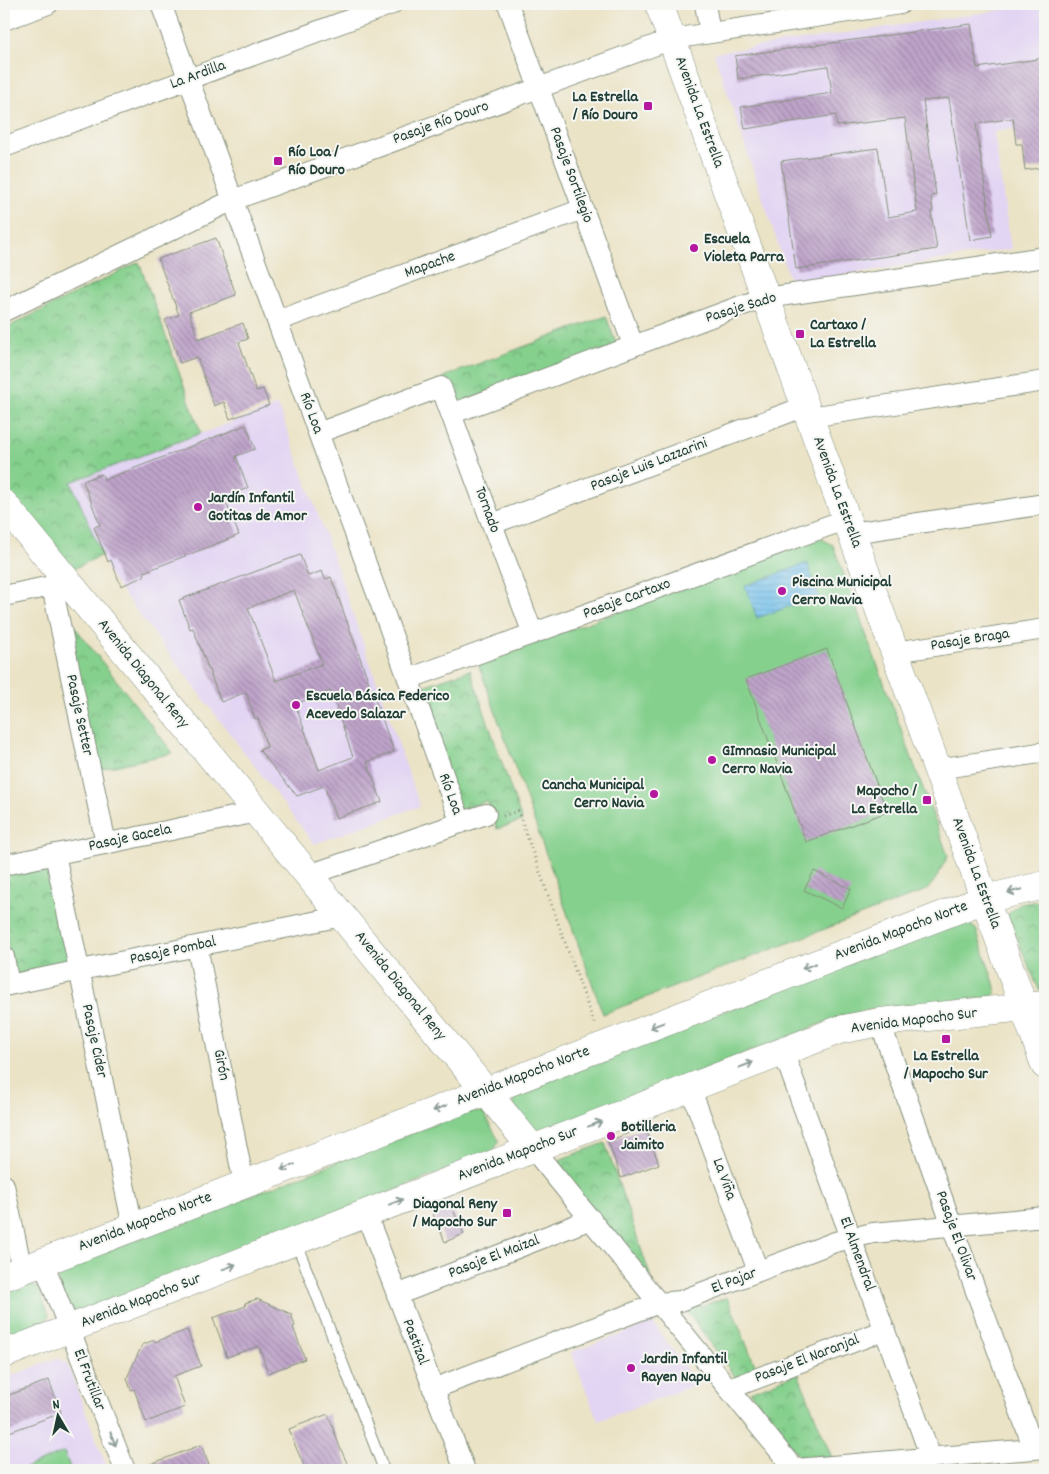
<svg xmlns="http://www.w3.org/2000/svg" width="1049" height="1474" font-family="Dekko,sans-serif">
	<defs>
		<pattern id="park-crowns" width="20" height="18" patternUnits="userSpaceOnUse" patternTransform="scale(1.25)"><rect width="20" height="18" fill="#85d08d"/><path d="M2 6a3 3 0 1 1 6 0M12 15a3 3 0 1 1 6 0" fill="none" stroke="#6caa74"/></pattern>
		<pattern id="water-rules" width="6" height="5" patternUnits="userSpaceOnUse" patternTransform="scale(1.25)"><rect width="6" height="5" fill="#71bfeb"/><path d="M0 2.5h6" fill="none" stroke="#5c9cbf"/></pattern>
		<pattern id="building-back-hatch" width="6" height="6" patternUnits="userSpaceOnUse" patternTransform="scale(1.25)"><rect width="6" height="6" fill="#bfa4ca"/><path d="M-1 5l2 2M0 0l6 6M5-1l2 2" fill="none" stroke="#9b87a5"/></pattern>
	</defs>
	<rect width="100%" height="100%" fill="#f6f6f2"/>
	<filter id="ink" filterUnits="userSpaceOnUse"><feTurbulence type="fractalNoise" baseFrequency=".02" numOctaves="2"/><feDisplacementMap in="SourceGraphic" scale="10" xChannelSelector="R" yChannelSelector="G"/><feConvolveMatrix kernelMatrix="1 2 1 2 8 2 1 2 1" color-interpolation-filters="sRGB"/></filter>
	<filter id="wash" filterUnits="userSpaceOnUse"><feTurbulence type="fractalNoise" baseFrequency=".0096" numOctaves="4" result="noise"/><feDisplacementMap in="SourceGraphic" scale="20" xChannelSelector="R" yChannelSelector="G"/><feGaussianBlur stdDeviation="1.12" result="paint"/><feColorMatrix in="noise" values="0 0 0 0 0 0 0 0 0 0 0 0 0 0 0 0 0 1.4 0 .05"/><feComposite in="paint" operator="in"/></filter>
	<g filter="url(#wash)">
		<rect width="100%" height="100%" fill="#ebe3c6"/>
		<path fill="#e2d4f3" d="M1041 4H1045V123L994 132 1011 249 791 283 714 53Z
			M278 405 324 531 420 806 314 844 110 576 71 482Z
			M653 1323 697 1384 598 1421 571 1352Z
			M57 1358 67 1363 108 1470H4V1379Z"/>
		<path fill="#85d08d" stroke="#528660" d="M820 538 833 545 948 856 935 880 927 890 603 1014 478 663Z
			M958 922 967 923 976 929 994 983 996 992 992 997 885 1007 844 1015 546 1130H539L528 1127 514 1106V1097L520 1089Z
			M483 1112 499 1141 493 1152 82 1312 69 1310 56 1277 63 1268 464 1113Z
			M21 1284 38 1287 49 1315 41 1329 4 1343V1291Z
			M64 1452 71 1470H20Z"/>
		<path fill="url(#park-crowns)" stroke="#528660" d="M139 262 201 433 71 482 102 555 71 570 4 487V329Z
			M606 316 617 346 455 404 443 377Z
			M64 613 173 753 96 770Z
			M470 670 522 821 497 829 487 801 460 810 417 688Z
			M53 864 72 964 14 975 4 927V874Z
			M1045 900V989L1039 990 1007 915 1020 904Z
			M605 1143 652 1281 558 1166 561 1159Z
			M727 1297 757 1370 736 1378 687 1311Z
			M798 1373 832 1458H800L750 1392Z"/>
		<path fill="url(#water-rules)" stroke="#487e90" d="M807 563 819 596 757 618 745 586Z"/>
		<g id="blocks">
			<path fill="url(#building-back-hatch)" fill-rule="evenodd" d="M971 24 977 68 1045 58V167L1025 170 1022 144H1016L1013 118 976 124 992 236 970 240 949 98 923 101 936 195 931 196 933 211 931 212 937 249 796 269 781 161 878 148 888 217 917 212 905 118 837 126 836 115 745 129 741 107 832 93 828 66 738 79 735 56Z
				M216 238 236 295 189 312 198 339 243 323 248 339 239 342 256 391 263 389 269 405 230 419 224 402 214 406 197 357 180 363 165 320 179 315 158 259Z
				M246 425 255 449 236 456 248 488 224 497 239 535 144 572 145 576 121 586 111 560 108 562 94 527 100 525 83 481 102 474 104 480Z
				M300 555 308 576 322 571 325 579 331 577 394 752 367 762 382 802 336 818 324 786 297 796 259 750 267 747 258 718 255 719 246 692 221 702 193 628 190 629 179 600ZM294 590 322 664 276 681 248 608ZM331 691 353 757 319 770 295 704Z
				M827 649 887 812 806 842 746 679Z
				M814 871 851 889 842 908 804 890Z
				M645 1127 659 1164 621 1178 608 1141Z
				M449 1201 464 1234 445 1242 431 1209Z
				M257 1299 291 1314 295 1326 293 1327 305 1359 268 1373 259 1346 227 1357 213 1318 246 1306 245 1303Z
				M187 1330 201 1366 174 1376 185 1407 146 1422 134 1389 131 1390 127 1378 142 1345 154 1340 155 1342Z
				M49 1380 61 1413 4 1434V1397Z
				M328 1414 339 1445 350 1470H306L297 1450 289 1429Z
				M201 1445 211 1470H137V1469Z"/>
		</g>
	</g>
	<g filter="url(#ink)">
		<use href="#blocks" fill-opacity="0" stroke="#85907d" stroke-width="1"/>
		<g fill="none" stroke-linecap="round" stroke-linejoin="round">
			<g stroke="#85907d" stroke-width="12">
				<path id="lane" d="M296 1242 384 1470"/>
			</g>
			<g stroke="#85907d" stroke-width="22">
				<path id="street" d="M161 4 461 823
					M508 4 633 345
					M705 4 710 33
					M4 20 48 4
					M4 147 392 4
					M4 311 233 200 672 39 900 4
					M277 321 583 209
					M451 414 743 305 766 298 1045 257
					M810 417 1045 381
					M318 433 441 387 533 634
					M492 524 806 406
					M852 533 1045 504
					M52 586 106 844
					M4 596 65 583
					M895 652 1045 629
					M408 679 847 519
					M938 769 1045 752
					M55 854 133 1227
					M4 865 257 812
					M309 875 486 814
					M197 946 244 1184
					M4 957 9 985
					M4 986 342 916
					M880 1022 952 1226 1034 1449
					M783 1051 931 1458
					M690 1087 758 1271
					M533 1149 795 1470
					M4 1185 22 1270
					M366 1214 465 1470
					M43 1262 125 1470
					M397 1295 591 1219
					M433 1389 659 1303 680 1301 835 1242 873 1233 1045 1217
					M729 1389 885 1330
					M784 1470 1045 1448"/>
			</g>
			<g stroke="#85907d" stroke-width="29">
				<path id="secondary" d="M659 4 1045 1065
					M4 504 533 1149
					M4 1277 985 899 1045 885
					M4 1354 839 1030 880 1022 1045 1005"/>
			</g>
			<path stroke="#85907d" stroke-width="3" stroke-dasharray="1 4" stroke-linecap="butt" d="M503 816 518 811 595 1026"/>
			<use href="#lane" stroke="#fff" stroke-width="10"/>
			<use href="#street" stroke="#fff" stroke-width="20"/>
			<use href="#secondary" stroke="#fff" stroke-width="28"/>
		</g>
		<defs><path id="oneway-shaft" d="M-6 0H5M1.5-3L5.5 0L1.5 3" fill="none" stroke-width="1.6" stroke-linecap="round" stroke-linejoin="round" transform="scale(1.25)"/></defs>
		<g stroke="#8f9e9a">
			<use href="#oneway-shaft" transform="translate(1015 891) rotate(166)"/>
			<use href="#oneway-shaft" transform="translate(809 966) rotate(159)"/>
			<use href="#oneway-shaft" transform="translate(657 1025) rotate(159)"/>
			<use href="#oneway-shaft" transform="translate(746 1065) rotate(-21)"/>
			<use href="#oneway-shaft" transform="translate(440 1108) rotate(159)"/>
			<use href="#oneway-shaft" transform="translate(595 1124) rotate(-21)"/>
			<use href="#oneway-shaft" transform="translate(288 1167) rotate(159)"/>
			<use href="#oneway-shaft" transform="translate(396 1202) rotate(-21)"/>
			<use href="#oneway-shaft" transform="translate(229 1267) rotate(-21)"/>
			<use href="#oneway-shaft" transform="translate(113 1439) rotate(69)"/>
		</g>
	</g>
	<g fill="#b5179e" stroke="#f6f6f2" stroke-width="2">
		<rect x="643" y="101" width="10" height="10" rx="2.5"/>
		<rect x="273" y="156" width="10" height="10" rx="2.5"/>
		<circle cx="694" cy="248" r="5"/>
		<rect x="795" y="329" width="10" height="10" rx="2.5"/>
		<circle cx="198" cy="507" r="5"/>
		<circle cx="782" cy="591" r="5"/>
		<circle cx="296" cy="705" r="5"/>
		<circle cx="712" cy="760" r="5"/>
		<circle cx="654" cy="794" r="5"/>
		<rect x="922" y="795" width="10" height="10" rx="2.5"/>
		<rect x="941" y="1034" width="10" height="10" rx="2.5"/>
		<circle cx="611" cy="1136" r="5"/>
		<rect x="502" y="1208" width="10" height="10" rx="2.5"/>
		<circle cx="631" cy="1368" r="5"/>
	</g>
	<g text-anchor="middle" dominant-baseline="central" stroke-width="4" stroke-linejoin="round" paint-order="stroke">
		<g font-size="16" fill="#1f3d34" stroke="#f6f6f2">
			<text transform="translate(198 75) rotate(-20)">La Ardilla</text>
			<text transform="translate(699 112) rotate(70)">Avenida La Estrella</text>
			<text transform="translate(441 123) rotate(-20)">Pasaje Río Douro</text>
			<text transform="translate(571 175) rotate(70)">Pasaje Sortilegio</text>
			<text transform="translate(430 265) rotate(-20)">Mapache</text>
			<text transform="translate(741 308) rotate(-17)">Pasaje Sado</text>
			<text transform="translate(311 413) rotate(70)">Río Loa</text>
			<text transform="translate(649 465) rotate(-21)">Pasaje Luis Lazzarini</text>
			<text transform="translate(837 492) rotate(70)">Avenida La Estrella</text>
			<text transform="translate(487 510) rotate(70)">Tornado</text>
			<text transform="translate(627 599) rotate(-20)">Pasaje Cartaxo</text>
			<text transform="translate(970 640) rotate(-9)">Pasaje Braga</text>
			<text transform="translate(143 674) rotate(51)">Avenida Diagonal Reny</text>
			<text transform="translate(79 715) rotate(78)">Pasaje Setter</text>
			<text transform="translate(450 794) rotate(70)">Río Loa</text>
			<text transform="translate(130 838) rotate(-12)">Pasaje Gacela</text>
			<text transform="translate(976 873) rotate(70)">Avenida La Estrella</text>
			<text transform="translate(901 931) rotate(-21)">Avenida Mapocho Norte</text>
			<text transform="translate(173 951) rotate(-12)">Pasaje Pombal</text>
			<text transform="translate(400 986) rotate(51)">Avenida Diagonal Reny</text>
			<text transform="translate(914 1021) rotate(-7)">Avenida Mapocho Sur</text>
			<text transform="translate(94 1041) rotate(78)">Pasaje Cider</text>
			<text transform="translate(221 1065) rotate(79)">Girón</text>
			<text transform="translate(523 1076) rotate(-21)">Avenida Mapocho Norte</text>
			<text transform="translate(518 1154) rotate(-21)">Avenida Mapocho Sur</text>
			<text transform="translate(724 1179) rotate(70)">La Viña</text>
			<text transform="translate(145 1222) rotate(-21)">Avenida Mapocho Norte</text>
			<text transform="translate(956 1236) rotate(70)">Pasaje El Olivar</text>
			<text transform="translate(857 1254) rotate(70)">El Almendral</text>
			<text transform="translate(494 1257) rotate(-21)">Pasaje El Maizal</text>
			<text transform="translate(734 1281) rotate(-21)">El Pajar</text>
			<text transform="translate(141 1301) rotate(-21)">Avenida Mapocho Sur</text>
			<text transform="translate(415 1342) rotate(69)">Pastizal</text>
			<text transform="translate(807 1359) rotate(-21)">Pasaje El Naranjal</text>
			<text transform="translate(89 1380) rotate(69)">El Frutillar</text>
		</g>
		<g font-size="16" font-weight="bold" fill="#1f3d34" stroke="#f6f6f2" text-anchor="start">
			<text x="638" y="97" text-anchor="end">La Estrella<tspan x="638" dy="18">/ Río Douro</tspan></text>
			<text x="288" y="152">Río Loa /<tspan x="288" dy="18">Río Douro</tspan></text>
			<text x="704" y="239">Escuela<tspan x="704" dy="18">Violeta Parra</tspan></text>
			<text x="810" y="325">Cartaxo /<tspan x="810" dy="18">La Estrella</tspan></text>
			<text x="208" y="498">Jardín Infantil<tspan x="208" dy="18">Gotitas de Amor</tspan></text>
			<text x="792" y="582">Piscina Municipal<tspan x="792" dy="18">Cerro Navia</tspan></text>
			<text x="306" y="696">Escuela Básica Federico<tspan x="306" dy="18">Acevedo Salazar</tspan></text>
			<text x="722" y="751">GImnasio Municipal<tspan x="722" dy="18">Cerro Navia</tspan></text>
			<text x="644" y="785" text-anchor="end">Cancha Municipal<tspan x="644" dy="18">Cerro Navia</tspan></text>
			<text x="917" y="791" text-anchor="end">Mapocho /<tspan x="917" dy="18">La Estrella</tspan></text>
			<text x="946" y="1056" text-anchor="middle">La Estrella<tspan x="946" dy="18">/ Mapocho Sur</tspan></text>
			<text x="621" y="1127">Botilleria<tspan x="621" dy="18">Jaimito</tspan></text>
			<text x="497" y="1204" text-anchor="end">Diagonal Reny<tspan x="497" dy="18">/ Mapocho Sur</tspan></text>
			<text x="641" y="1359">Jardin Infantil<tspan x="641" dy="18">Rayen Napu</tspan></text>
		</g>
	</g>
	<rect width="1049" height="1474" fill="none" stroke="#f6f6f2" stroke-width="20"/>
	<g transform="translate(58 1416) rotate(351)" stroke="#f6f6f2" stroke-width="4" paint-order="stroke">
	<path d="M0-4L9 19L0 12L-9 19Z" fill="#1f3d34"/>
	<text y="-8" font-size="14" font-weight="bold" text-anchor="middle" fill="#1f3d34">N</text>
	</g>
</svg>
